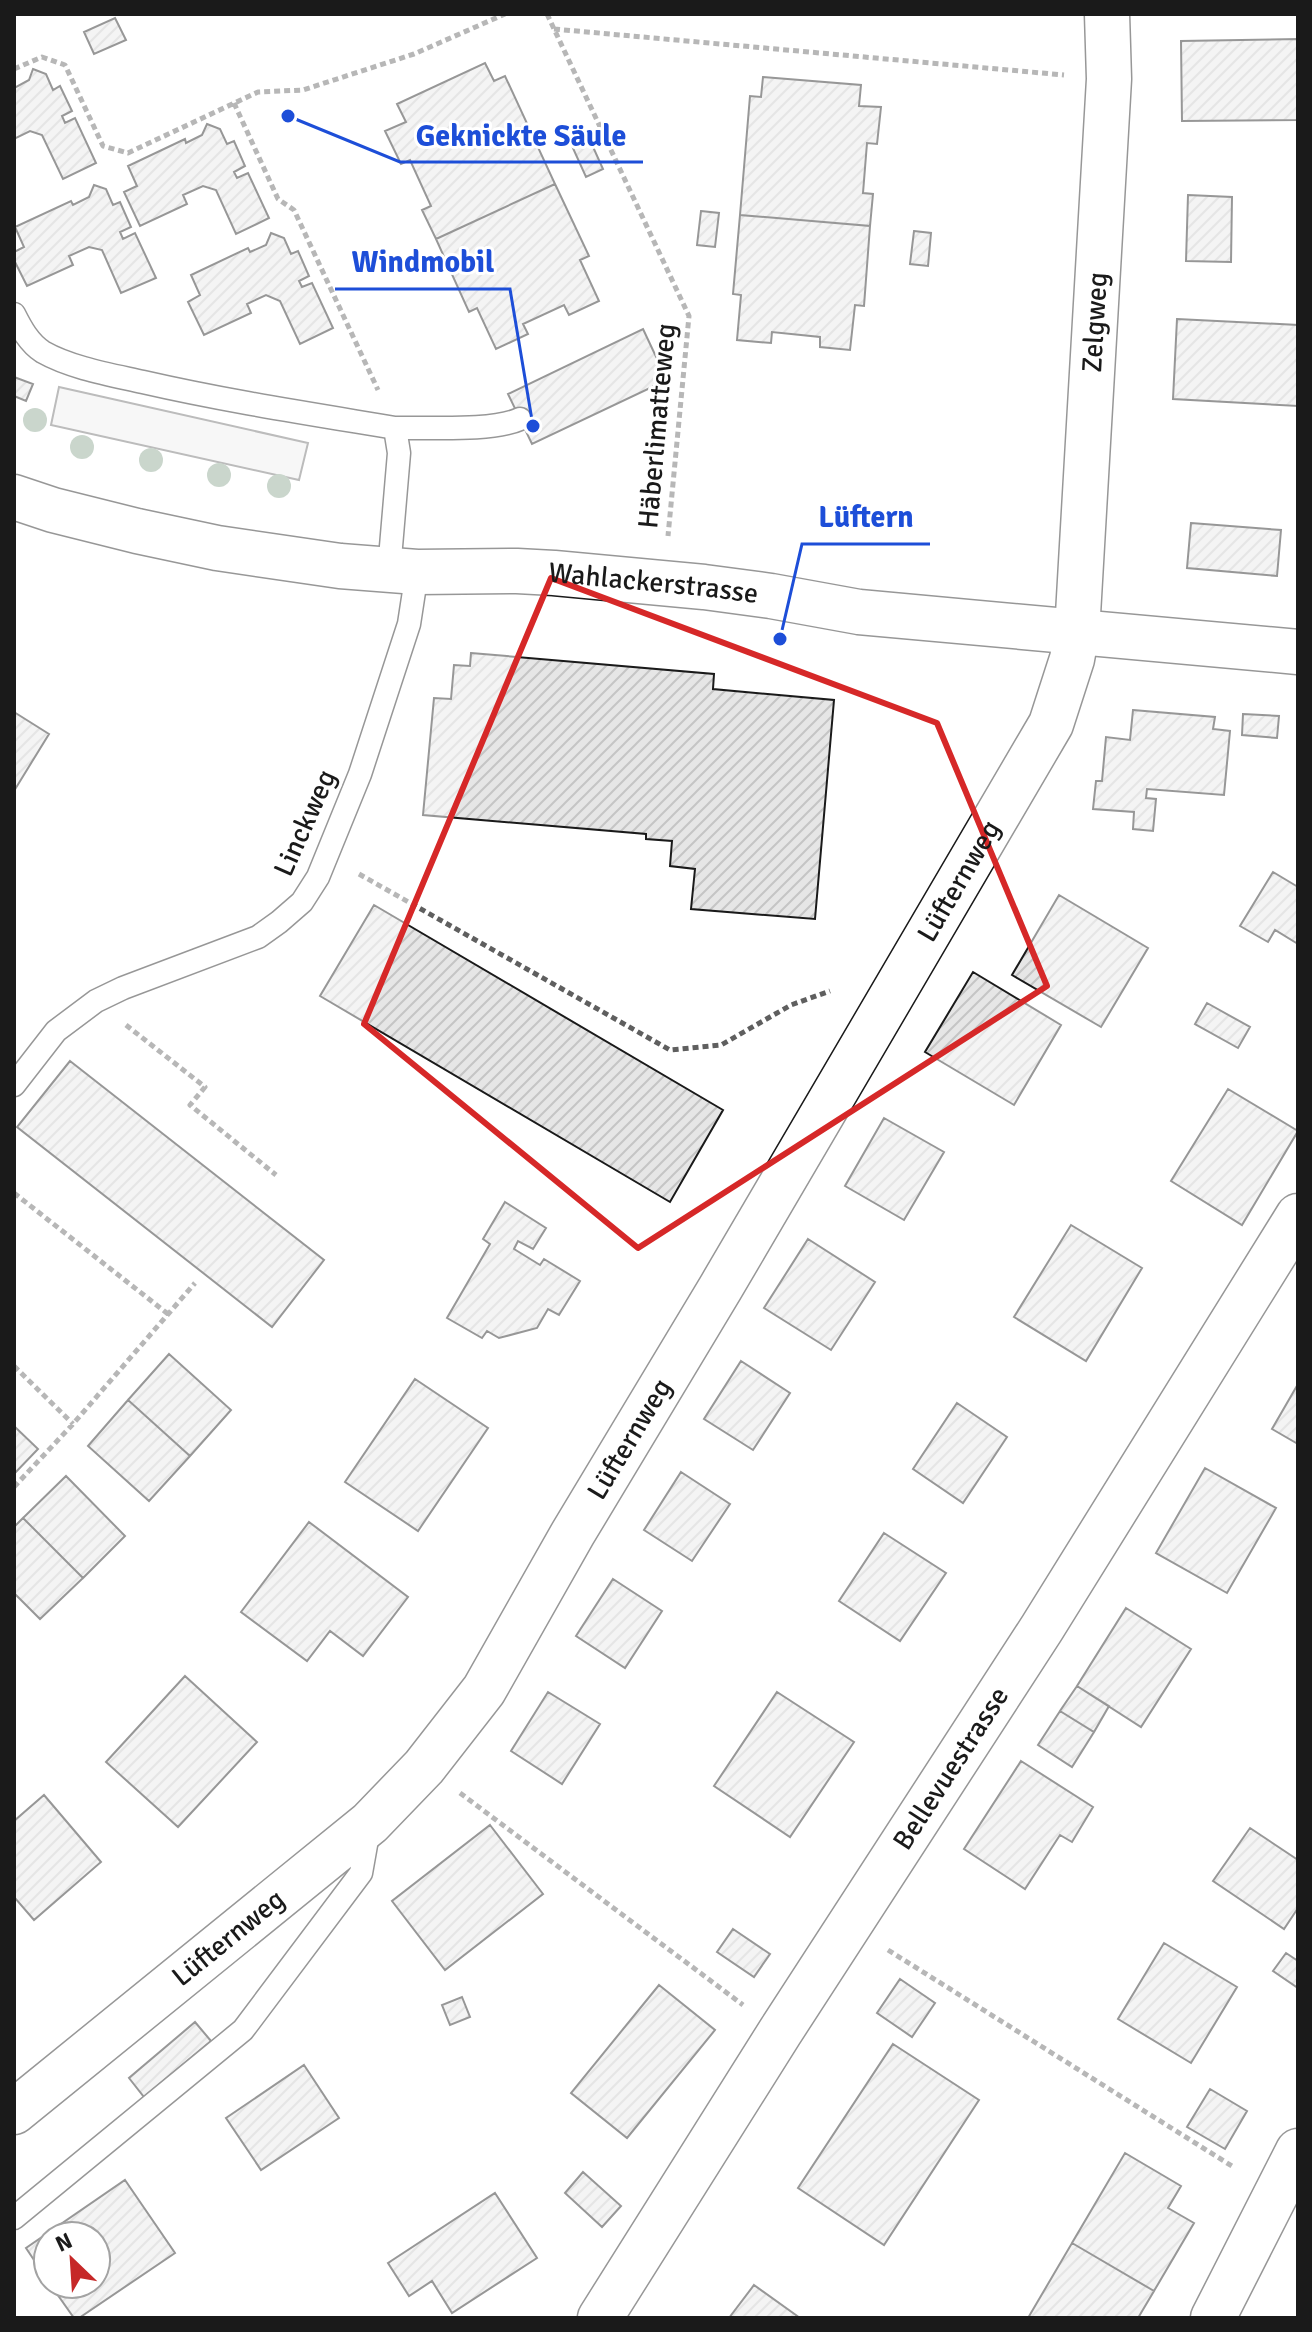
<svg xmlns="http://www.w3.org/2000/svg" width="1312" height="2332" font-family="Signika,sans-serif">
	<defs>
		<pattern id="building-hatch" width="6" height="6" patternUnits="userSpaceOnUse" patternTransform="scale(2)"><rect width="6" height="6" fill="#e6e6e6"/><path d="M-1 1l2-2M0 6l6-6M5 7l2-2" fill="none" stroke="#c5c5c5"/></pattern>
	</defs>
	<rect width="100%" height="100%" fill="#fff"/>
	<path fill="#ededed" stroke="#6a6a6a" stroke-width="2" d="M59 387 308 443 299 480 51 425Z"/>
	<path fill="url(#building-hatch)" stroke="#1a1a1a" stroke-width="2" d="M115 18 126 40 94 54 84 32Z
		M1298 39V120L1182 121 1181 41Z
		M485 63 494 81 505 76 555 184 436 239 422 210 431 206 410 160 401 164 385 131 406 122 397 104Z
		M33 69 46 74 53 90 60 86 72 111 62 116 65 123 75 118 96 163 63 179 42 135 30 131 14 139V88L29 80Z
		M763 77 861 85 859 106 881 107 877 144 867 143 863 193 873 194 870 226 740 215 750 96 761 97Z
		M207 124 220 129 227 144 234 141 245 166 234 172 237 178 248 173 269 218 236 234 216 190 203 186 183 195 187 204 140 226 124 192 137 186 128 166 185 139 186 143 202 135Z
		M589 138 603 169 586 177 572 146Z
		M555 184 589 256 580 260 599 301 569 315 564 305 523 324 528 334 496 349 477 308 469 312 436 239Z
		M94 185 106 189 113 205 120 202 131 227 120 232 123 239 135 233 156 278 121 293 102 250 89 247 69 256 73 265 27 286 14 260V252L24 247 15 227 71 201 73 205 89 197Z
		M1188 195 1232 197 1231 262 1186 261Z
		M701 211 719 213 715 247 697 245Z
		M740 215 870 226 864 306 855 305 850 350 820 347V337L772 332 771 343 737 340 741 295 733 294Z
		M914 231 931 233 928 266 910 264Z
		M271 233 284 238 291 254 298 251 309 276 299 281 302 287 312 283 333 328 300 344 280 301 266 295 247 304 251 313 204 335 188 302 200 295 191 275 248 248 250 252 266 245Z
		M1177 319 1298 325V406L1173 399Z
		M643 329 667 380 532 444 508 394Z
		M14 377 33 384 26 401 14 396Z
		M1191 523 1281 530 1277 576 1187 568Z
		M471 653 714 674 713 689 834 700 815 919 691 909 695 869 670 866 672 841 646 839V834L423 815 434 698 451 699 454 665 470 666Z
		M1133 710 1215 717 1213 729 1230 731 1224 795 1147 789 1146 798 1156 799 1153 831 1133 829 1134 812 1093 809 1096 781H1102L1106 737 1130 740Z
		M14 712 49 734 14 791Z
		M1243 714 1279 716 1277 738 1242 735Z
		M1273 872 1298 887V944L1275 930 1268 942 1240 926Z
		M1059 895 1148 948 1101 1027 1012 975Z
		M374 905 723 1110 670 1202 320 996Z
		M973 972 1061 1025 1014 1105 925 1052Z
		M1207 1003 1250 1027 1238 1048 1195 1024Z
		M70 1061 324 1260 272 1327 17 1127Z
		M1228 1089 1298 1131 1242 1225 1171 1181Z
		M884 1118 944 1152 904 1220 845 1186Z
		M505 1202 546 1228 533 1249 518 1241 514 1249 540 1265 544 1259 580 1281 559 1315 548 1309 537 1328 499 1338 487 1331 482 1338 447 1318 490 1244 483 1239Z
		M1071 1225 1142 1268 1086 1361 1014 1317Z
		M808 1239 875 1282 831 1350 764 1308Z
		M169 1354 231 1410 190 1456 128 1400Z
		M741 1361 790 1393 753 1450 704 1419Z
		M415 1379 488 1428 418 1531 345 1482Z
		M1298 1384V1444L1272 1429Z
		M128 1400 190 1456 149 1501 88 1446Z
		M957 1403 1007 1437 963 1503 913 1469Z
		M14 1426 38 1449 14 1474Z
		M1205 1468 1276 1508 1227 1593 1156 1553Z
		M681 1472 730 1504 692 1561 644 1530Z
		M66 1476 125 1536 83 1578 23 1518Z
		M23 1518 83 1578 40 1619 14 1593V1527Z
		M309 1522 408 1597 363 1656 330 1631 307 1661 241 1612Z
		M884 1533 946 1573 900 1641 839 1601Z
		M613 1579 662 1611 625 1668 576 1636Z
		M1126 1608 1191 1649 1141 1727 1077 1686Z
		M185 1676 257 1742 178 1827 106 1762Z
		M1077 1686 1109 1706 1094 1732 1060 1711Z
		M548 1692 600 1724 562 1784 511 1751Z
		M777 1692 854 1742 790 1837 714 1786Z
		M1060 1711 1094 1732 1072 1767 1038 1745Z
		M1021 1761 1093 1807 1072 1842 1060 1835 1025 1889 964 1849Z
		M44 1795 101 1862 34 1920 14 1897V1821Z
		M490 1825 543 1894 445 1970 392 1901Z
		M1250 1828 1298 1860V1908L1284 1929 1213 1881Z
		M733 1929 770 1954 754 1977 717 1952Z
		M1164 1943 1237 1987 1191 2063 1118 2019Z
		M1286 1953 1298 1961V1988L1273 1971Z
		M900 1979 935 2003 912 2037 877 2013Z
		M659 1985 715 2030 627 2138 571 2093Z
		M462 1997 470 2017 450 2025 442 2005Z
		M195 2022 211 2041 144 2097 129 2078Z
		M893 2044 979 2100 884 2245 798 2188Z
		M304 2065 339 2118 261 2170 226 2118Z
		M1210 2089 1247 2111 1225 2149 1187 2127Z
		M1125 2153 1181 2186 1168 2208 1194 2223 1154 2291 1072 2243Z
		M583 2172 621 2206 602 2227 565 2193Z
		M125 2180 175 2253 79 2318H74L50 2284H96V2236H48V2281L26 2248Z
		M495 2193 537 2258 452 2313 432 2281 409 2296 388 2263Z
		M1072 2243 1154 2291 1138 2318H1028Z
		M754 2285 800 2318H729Z"/>
	<g fill="none" stroke-linecap="round" stroke-linejoin="round">
		<g stroke="#1a1a1a" stroke-width="25">
			<path id="lane" d="M14 314C21 328 29 343 43 352 71 368 112 375 143 382 226 401 311 414 395 428L399 453 389 570
				M395 428C429 427 491 432 520 419
				M14 1085 56 1031 96 1001 123 988 258 937 279 922 302 902 318 877 360 774 409 624 417 572
				M14 2218 243 2030 361 1873 369 1828"/>
		</g>
		<g stroke="#1a1a1a" stroke-width="47">
			<g id="street">
				<path id="s1" d="M14 2112 370 1823 424 1767 484 1690 573 1533 721 1287 1051 724 1072 659 1077 632 1109 79 1107 14"/>
				<path id="s2" d="M600 2318 780 2032 1042 1628 1298 1216"/>
				<path d="M1213 2318 1298 2151"/>
			</g>
		</g>
		<g stroke="#1a1a1a" stroke-width="47">
			<g id="secondary">
				<path id="s3" d="M14 497 53 510 137 531 217 548 340 566 417 572 517 571 554 573 704 587 771 596 859 612 1298 652"/>
			</g>
		</g>
		<path stroke="#5f5f5f" stroke-width="5" stroke-dasharray="6 4" stroke-linecap="butt" d="M547 14 689 316 668 536
			M554 29 1064 75
			M14 69 42 57 65 65 103 146 128 153 258 92 303 90 414 54 505 14
			M234 103 278 199 294 210 378 390
			M359 874 670 1050 721 1045 791 1005 830 991
			M126 1025 205 1087 190 1105 276 1175
			M14 1193 168 1314
			M14 1366 73 1424
			M14 1487 73 1424 195 1283
			M460 1793 743 2005
			M888 1950 1235 2168"/>
		<use href="#lane" stroke="#fff" stroke-width="22"/>
		<use href="#street" stroke="#fff" stroke-width="44"/>
		<use href="#secondary" stroke="#fff" stroke-width="44"/>
	</g>
	<g fill="#8aa48f">
		<circle cx="35" cy="420" r="12"/>
		<circle cx="82" cy="447" r="12"/>
		<circle cx="151" cy="460" r="12"/>
		<circle cx="219" cy="475" r="12"/>
		<circle cx="279" cy="486" r="12"/>
	</g>
	<path d="M0 0H1312V2332H0ZM551 578 937 723 1047 986 638 1248 364 1024Z" fill="#fff" fill-opacity=".55" fill-rule="evenodd"/>
	<path fill="none" stroke="#d62828" stroke-width="6" stroke-linejoin="round" d="M551 578 937 723 1047 986 638 1248 364 1024Z"/>
	<g text-anchor="middle" dominant-baseline="central" stroke-width="6" stroke-linejoin="round" paint-order="stroke">
		<g font-size="28" fill="#1a1a1a" stroke="#fff">
			<text stroke="none"><textPath href="#s1" startOffset="2160">Zelgweg</textPath></text>
			<text transform="translate(657 426) rotate(-85)">Häberlimatteweg</text>
			<text stroke="none"><textPath href="#s3" startOffset="648">Wahlackerstrasse</textPath></text>
			<text transform="translate(305 823) rotate(-66)">Linckweg</text>
			<text stroke="none"><textPath href="#s1" startOffset="1572">Lüfternweg</textPath></text>
			<text stroke="none"><textPath href="#s1" startOffset="924">Lüfternweg</textPath></text>
			<text stroke="none"><textPath href="#s2" startOffset="652">Bellevuestrasse</textPath></text>
			<text stroke="none"><textPath href="#s1" startOffset="276">Lüfternweg</textPath></text>
		</g>
	</g>
	<path fill="none" stroke="#1d4ed8" stroke-width="3" d="M288 116L400 162H643M533 426L510 289H335M780 639L802 544H930"/>
	<g fill="#1d4ed8" stroke="#fff" stroke-width="3">
		<circle cx="288" cy="116" r="8"/>
		<circle cx="533" cy="426" r="8"/>
		<circle cx="780" cy="639" r="8"/>
	</g>
	<g font-size="30" text-anchor="middle" font-weight="bold" fill="#1d4ed8" stroke="#fff" stroke-width="6" stroke-linejoin="round" paint-order="stroke">
		<text x="521" y="146">Geknickte Säule</text>
		<text x="423" y="272">Windmobil</text>
		<text x="866" y="527">Lüftern</text>
	</g>
	<rect width="1312" height="2332" fill="none" stroke="#1a1a1a" stroke-width="32"/>
	<g transform="translate(72 2260) rotate(335)"><circle r="38" fill="#ffffff" stroke="#a3a3a3" stroke-width="2"/>
	<path d="M0-6L14 30L0 20L-14 30Z" fill="#c62828"/>
	<text y="-12" font-size="22" font-weight="bold" text-anchor="middle" fill="#1a1a1a">N</text>
	</g>
</svg>
